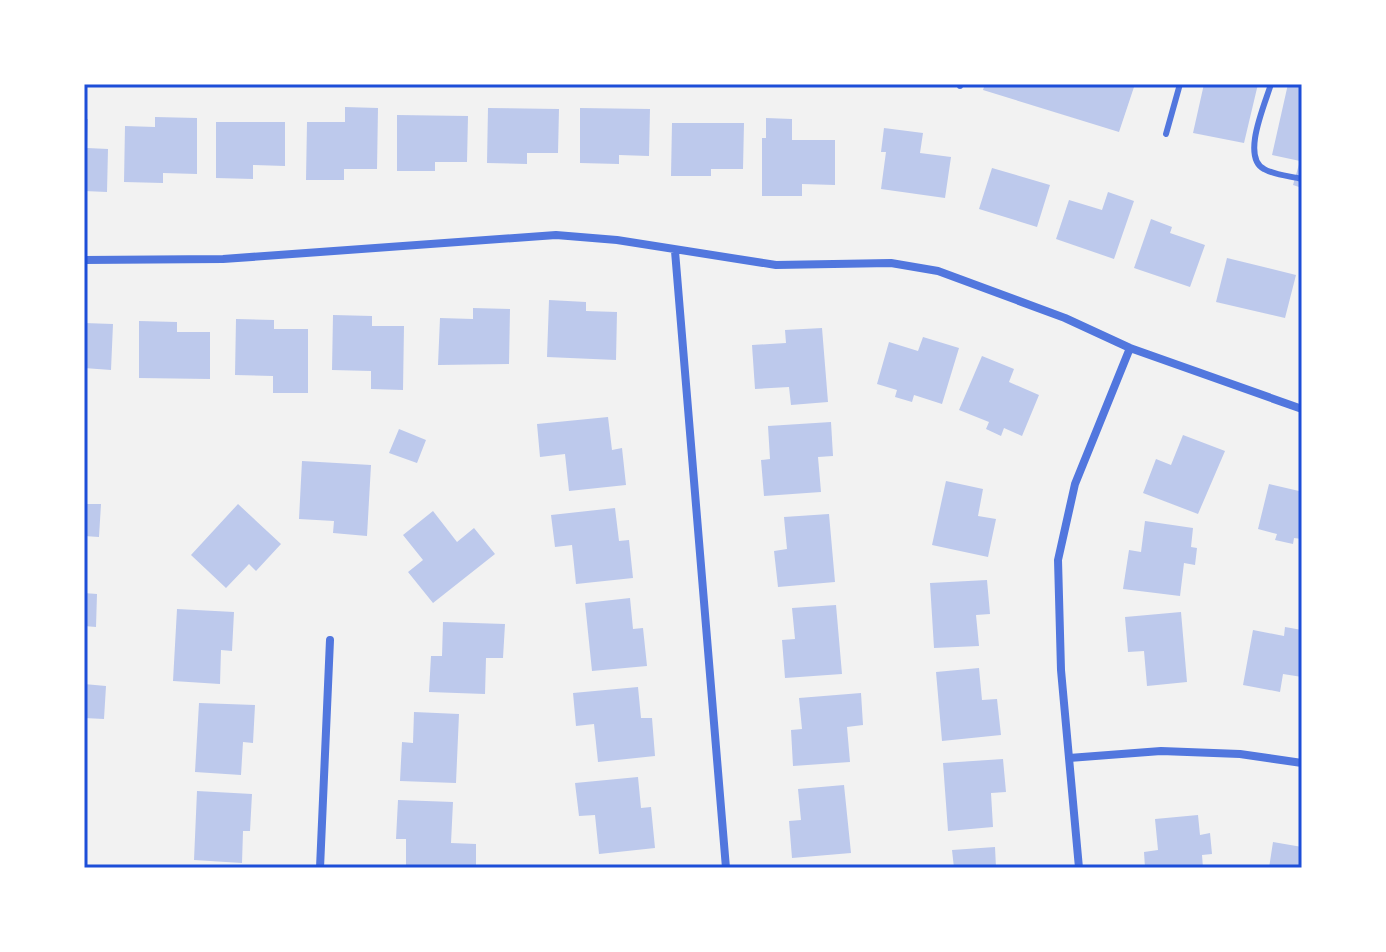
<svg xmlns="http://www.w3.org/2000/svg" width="1386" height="952" font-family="Inter,sans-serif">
	<rect width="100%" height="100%" fill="#f2f2f2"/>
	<path fill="#bdc9ec" d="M985 84H1135L1119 132 983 90Z
		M1204 84H1258L1244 143 1193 133Z
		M1288 84H1302V188L1293 185 1300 161 1272 155Z
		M345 107 378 108 377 169H344V180H306L307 122H345Z
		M488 108 559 109 558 153H527V164L487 163Z
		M580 108 650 109 649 156 619 155V164L580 163Z
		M397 115 468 116 467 162H435V171H397Z
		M155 117 197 118V174L163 173V183L124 182 125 126 155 127Z
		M766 118 792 119V140H835V185L802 184V196H762V138H766Z
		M84 119H88L87 148 108 149 107 192 84 191Z
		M216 122H285V166L253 165V179L216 178Z
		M672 123H744L743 169H711V176H671Z
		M884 128 923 133 920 153 951 157 945 198 881 189 886 152H881Z
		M992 168 1050 185 1037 227 979 209Z
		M1108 192 1134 201 1114 259 1056 239 1069 200 1102 210Z
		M1151 219 1172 227 1170 233 1205 245 1190 287 1134 268Z
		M1227 258 1296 275 1285 318 1216 302Z
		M549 300 586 302V311L617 312 616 360 547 357Z
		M473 308 510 309 509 364 438 365 440 318 473 319Z
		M333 315 372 316V326H404L403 390 371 389V371L332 370Z
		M236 319 274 320V329H308V393H273V376L235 375Z
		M139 321 177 322V332H210V379L139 378Z
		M84 323 113 324 111 370 84 368Z
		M822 328 828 402 791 405 789 387 755 389 752 345 786 343 785 330Z
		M923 337 959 348 942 404 914 395 912 402 895 397 897 390 877 384 889 342 918 351Z
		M982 356 1014 369 1009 382 1039 395 1022 436 1004 428 1001 436 986 429 989 422 959 410Z
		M608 417 612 450 622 448 626 485 569 491 565 454 540 457 537 424Z
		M831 422 833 456 818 457 821 492 764 496 761 460 770 459 768 426Z
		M399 429 426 440 417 463 389 453Z
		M1183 435 1225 451 1198 514 1143 493 1156 459 1171 465Z
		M302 461 371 465 367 536 333 533 334 521 299 519Z
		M946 481 983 489 978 516 996 519 988 557 932 545Z
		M1269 484 1299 491 1302 484V539L1294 538 1293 544 1275 540 1277 534 1258 529Z
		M84 504H101L99 537 84 536Z
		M238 504 281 544 256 571 249 564 226 588 191 555Z
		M615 508 619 541 629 540 633 578 576 584 572 545 555 547 551 515Z
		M433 511 457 542 474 528 495 554 433 603 408 572 423 560 403 535Z
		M829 514 835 582 778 587 774 551 787 549 784 517Z
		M1145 521 1193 528 1191 547 1197 548 1195 565 1184 563 1180 596 1123 589 1129 550 1141 552Z
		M987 580 990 614 976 615 979 646 934 648 930 583Z
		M84 593 97 594 96 627 84 626Z
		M630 598 633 629 643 628 647 666 592 671 585 603Z
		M836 605 842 674 785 678 782 640 795 639 792 608Z
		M177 609 234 612 232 651 221 650 220 684 173 681Z
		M1181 612 1187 682 1147 686 1144 651 1128 652 1125 617Z
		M443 622 505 624 503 658H486L485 694 429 692 431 656H442Z
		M1285 627 1302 630V677L1283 674 1280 692 1243 685 1253 630 1284 636Z
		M979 668 982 700 997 699 1001 735 942 741 936 672Z
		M84 684 106 686 104 719 84 718Z
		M638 687 641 718H652L655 756 598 762 594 724 576 726 573 693Z
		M861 693 863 725 847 727 850 762 793 766 791 730 802 729 799 698Z
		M199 703 255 705 253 743 243 742 241 775 195 772Z
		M414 712 459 714 456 783 400 781 402 742 413 743Z
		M1003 759 1006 792 991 793 993 827 948 831 943 763Z
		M638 777 641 808 651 807 655 848 599 854 595 815 579 816 575 783Z
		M844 785 851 853 792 858 789 821 801 820 798 789Z
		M197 791 252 794 250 831H243L242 863 194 860Z
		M398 800 453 802 451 843 476 844V868H406V839H396Z
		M1198 815 1200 835 1210 833 1212 854 1202 855 1203 868H1145L1144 852 1158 850 1155 819Z
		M1273 842 1302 847V868H1269Z
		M995 847 996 868H954L952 850Z"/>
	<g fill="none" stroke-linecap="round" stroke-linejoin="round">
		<path stroke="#5277de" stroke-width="6" d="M1271 84C1265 104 1241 157 1264 169 1274 175 1290 176 1302 179
			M960 86V84
			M1166 134 1180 84"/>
		<path stroke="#5277de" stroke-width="8" d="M675 251 726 868
			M84 260 223 259 556 235 617 240 776 265 891 263 938 271 1065 318 1130 348 1302 409
			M1069 758 1161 751 1240 754 1302 763
			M320 868 330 640
			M1079 868 1061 670 1058 560 1075 484 1130 348"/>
	</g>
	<rect width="1386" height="952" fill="none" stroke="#ffffff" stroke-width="172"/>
	<rect x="86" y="86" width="1214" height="780" fill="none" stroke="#1d4ed8" stroke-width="3"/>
</svg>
